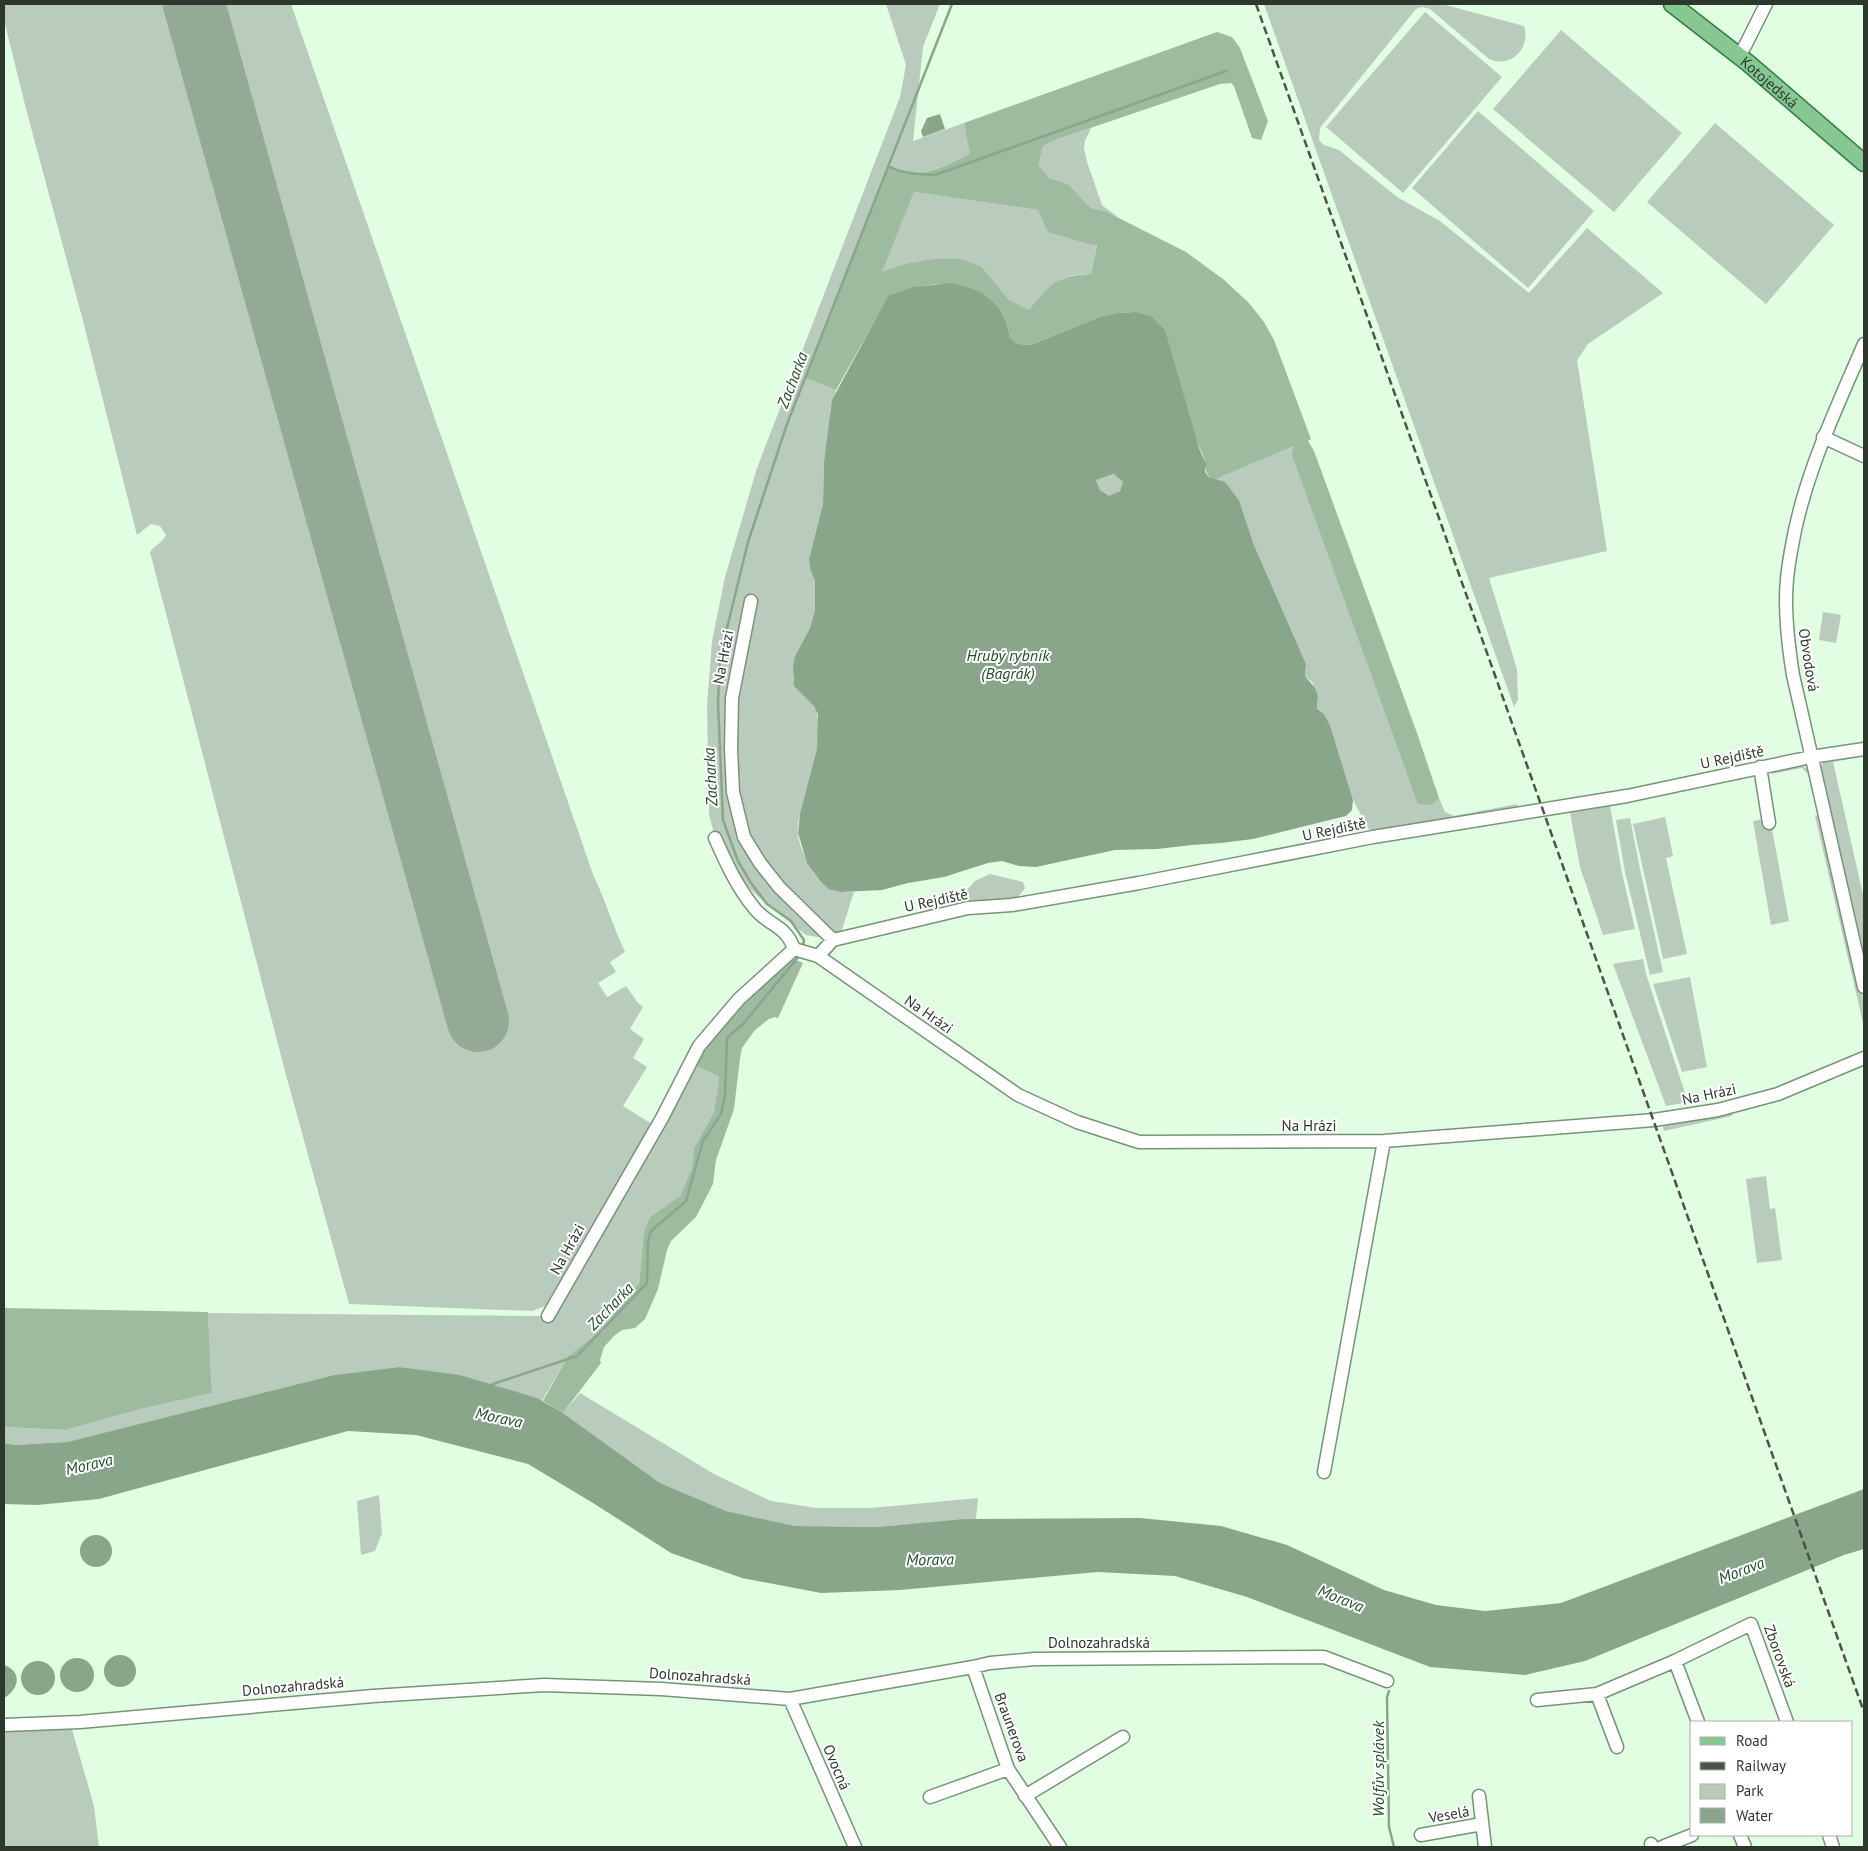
<svg xmlns="http://www.w3.org/2000/svg" width="1868" height="1851" font-family="'PT Sans',sans-serif">
	<rect width="100%" height="100%" fill="#e1fee2"/>
	<path fill="#b9cbba" d="M4 4H171L457 1030 497 1017 217 4H291L594 877C606 901 613 927 625 952L610 962 616 972 598 983 607 997 626 986 638 1003 643 1007 630 1029 644 1039 633 1058 647 1067 623 1106 652 1124 545 1306 532 1311 349 1304 286 1075 150 552C155 545 162 543 166 535L160 526 151 524 137 535 82 317 26 109 4 20Z
		M886 4H940L923 47 913 141 964 123 971 154C940 166 920 182 888 166L805 378 836 390 830 411V424L824 462 823 504 809 559 810 569 815 581V610L810 628 795 656 793 680C800 690 815 702 817 714 822 741 813 772 806 798 802 809 796 823 798 835 800 848 806 860 813 871 825 889 832 892 854 892L839 939 833 940 806 935 767 904 743 883 715 838 709 814 707 706 712 641 725 577 757 468 900 97 906 65Z
		M1264 4H1442L1524 26C1531 47 1512 69 1489 59L1430 9 1422 7 1416 9 1320 128 1319 140 1324 145 1339 150 1397 197 1440 221 1529 293 1587 228 1663 293 1588 344 1577 360 1607 551 1489 578 1517 669 1518 700 1514 707Z
		M1425 12 1502 77 1403 193 1326 127Z
		M1561 30 1682 133 1614 212 1493 109Z
		M1478 111 1594 211 1528 288 1412 188Z
		M1715 123 1834 225 1766 304 1647 202Z
		M1091 128 1085 141 1084 148 1087 162 1102 205 1119 218 1105 211 1091 208 1068 184 1049 178 1037 165 1043 146 1058 139Z
		M914 192 1038 210 1097 244 1091 274C1057 273 1048 287 1029 311L1009 300 982 267 881 273Z
		M1294 446 1432 805 1439 798 1445 812 1454 816 1517 804 1518 807 1505 815 1373 837 1353 800 1330 725 1324 714 1317 709 1318 696 1312 682 1305 676 1306 664 1254 545 1239 500 1225 483 1214 480Z
		M1115 474 1123 482 1120 491 1109 497 1100 490 1096 480Z
		M1823 612 1841 615 1836 643 1819 640Z
		M1864 754V756L1833 762 1864 899V964L1820 769 1822 763 1825 761Z
		M1803 766 1809 770 1811 775 1864 1002V1027L1815 816 1818 815 1808 774 1802 768 1771 774 1775 771Z
		M1610 806 1622 873 1635 929 1603 935 1580 867 1570 813Z
		M1665 817 1673 856 1666 858 1687 954 1663 959 1633 824Z
		M1630 818 1640 869 1663 972 1650 975 1625 872 1616 820Z
		M1770 818 1789 921 1771 925 1753 821Z
		M990 874 1023 882 1025 888 1012 905H964L960 898 975 881Z
		M1643 959 1646 974 1688 1102 1666 1106 1613 964Z
		M1690 977 1707 1067 1682 1072 1653 984Z
		M695 1065 719 1077 714 1112 694 1148 692 1168 680 1196 650 1217 644 1231 639 1283 599 1332 568 1356 542 1401 537 1398 399 1367 334 1375 67 1442 15 1445 4 1443V1427L66 1430 141 1409 212 1393 208 1313 548 1316Z
		M1732 1112V1116L1664 1131 1662 1123Z
		M1766 1176 1770 1209 1775 1208 1782 1260 1757 1263 1746 1179Z
		M580 1393 714 1474 771 1501 817 1508H871L978 1498 976 1519 878 1527 795 1526 726 1511 660 1483 563 1413Z
		M379 1495 382 1533 375 1551 361 1555 357 1501Z
		M4 1726H71L94 1806 99 1847H4Z"/>
	<path fill="#9ebba0" fill-rule="evenodd" d="M1217 32 1232 37 1240 48 1268 121 1261 140 1252 138 1234 86 1231 83 1220 84 1058 139 1043 146 1038 165 1049 178 1068 184 1091 208 1105 211 1186 252 1223 279 1249 303 1264 322 1274 340 1311 439 1308 441 1314 451 1417 733 1439 798 1432 805 1418 804 1292 455 1294 446 1214 480C1203 474 1207 466 1203 455L1135 312 1117 313 1099 317 1031 345 1018 344 1010 338C1007 318 1000 303 982 294 949 277 921 284 888 297L836 390 805 378 888 166C920 182 940 167 970 154L964 123ZM914 192 1038 210 1048 232 1089 244 1097 245 1091 274C1054 276 1051 284 1029 310L1009 300 982 267 960 259H934L905 264 882 272Z
		M791 958 803 963 778 1018 775 1017 769 1019 755 1030 742 1048 740 1058 734 1109 716 1160 713 1184 696 1217 671 1241 667 1250 658 1289 645 1319 635 1328 622 1330 615 1335 604 1347 600 1360 601 1363 563 1413 543 1401 568 1356 599 1332 639 1283 644 1231 650 1217 680 1196 692 1168 694 1148 714 1112 719 1077 695 1065C715 1025 758 988 791 958Z
		M4 1308 208 1312 212 1393 141 1409 66 1430 4 1427Z"/>
	<path fill="#89a68b" fill-rule="evenodd" d="M940 114 945 129 923 137 921 131 927 118Z
		M951 283C984 290 1005 302 1010 338L1018 344 1031 345 1099 317 1117 313 1135 312 1151 316 1165 330 1199 448 1206 464 1205 472 1209 477 1225 482 1239 500 1254 545 1306 664 1305 676 1315 688 1318 696 1317 709 1324 714 1330 725 1353 800 1352 810 1346 816 1253 839 1221 843 1192 845 1157 849 1115 850 1036 867 1019 866 1002 861 988 863 944 877 908 883 882 890 841 892 829 889 821 882 807 863 798 833 800 814 817 749 818 715 814 706 794 686 793 668 795 656 810 628 815 610V581L810 569 809 559 823 504 824 462 832 400 888 296 913 287ZM1114 474 1123 482 1120 491 1109 496 1100 490 1096 480Z
		M399 1367 460 1375 537 1398 563 1413 660 1483 726 1511 795 1526 878 1527 965 1519 1140 1518 1221 1526 1287 1545 1384 1590 1436 1605 1485 1611 1561 1603 1864 1489V1549L1844 1555 1585 1661 1525 1675 1430 1667 1247 1597 1175 1576 1098 1572 900 1590 821 1593 742 1578 671 1553 593 1503 528 1464 416 1435 348 1431 99 1499 37 1505 4 1504V1443L15 1445 67 1442 334 1375Z
		M80 1551a16 16 0 1 1 32 0a16 16 0 1 1-32 0Z
		M104 1671a16 16 0 1 1 32 0a16 16 0 1 1-32 0Z
		M60 1675a17 17 0 1 1 34 0a17 17 0 1 1-34 0Z
		M21 1678a17 17 0 1 1 34 0a17 17 0 1 1-34 0Z
		M4 1665C23 1672 19 1689 4 1698Z"/>
	<g fill="none" stroke-linecap="round" stroke-linejoin="round">
		<path stroke="#89a68b" stroke-width="2.5" d="M888 166C903 174 919 174 935 175L1226 71
			M803 946 804 940 791 921 767 904 751 883 738 861 723 820 718 703 720 657 748 542 787 424 952 4
			M491 1386 493 1384 577 1356 647 1283 648 1241 651 1231 686 1201 703 1141 721 1114 725 1095 727 1038 744 1023 799 956
			M1389 1691 1387 1697 1389 1827 1394 1847"/>
		<path stroke="#94aa95" stroke-width="62" d="M194 4 478 1021"/>
		<g stroke="#78937a" stroke-width="15">
			<path id="minor" d="M1739 56 1746 44 1766 4
				M1864 344C1835 412 1803 477 1791 551 1788 567 1786 583 1786 600 1786 625 1789 650 1793 675L1864 987
				M1823 437 1864 456
				M751 601 732 698 731 748 733 792 744 837 760 863 779 887 833 940
				M1760 767 1769 823
				M715 838C726 863 737 887 755 909 769 926 786 925 794 949
				M794 949 818 956 1018 1095 1077 1122 1139 1142 1384 1141 1654 1120 1718 1110 1778 1094 1864 1058
				M818 956 833 940 968 908 1012 905 1139 883 1373 837 1627 796 1811 757 1864 749
				M548 1316 662 1118 699 1046 739 999 794 949
				M1324 1472 1384 1141
				M1675 1661 1698 1722
				M973 1667 1008 1769 1060 1847
				M1597 1694 1617 1747
				M790 1699 855 1847
				M1537 1700 1597 1694 1675 1661 1751 1624 1787 1722
				M4 1725 80 1722 373 1696 544 1685 661 1689 790 1699 973 1667 990 1663 1035 1659 1324 1657 1387 1681
				M1025 1796 1123 1737
				M1479 1796 1485 1847
				M930 1797 1008 1769
				M1421 1835 1482 1824
				M1740 1835 1745 1847
				M1829 1835 1833 1847
				M1651 1844 1653 1847
				M1662 1847 1692 1835"/>
		</g>
		<g stroke="#337d40" stroke-width="19">
			<g id="major">
				<path id="s1" d="M1672 4 1748 63 1864 163"/>
			</g>
		</g>
		<use href="#minor" stroke="#fff" stroke-width="12"/>
		<use href="#major" stroke="#86c792" stroke-width="16"/>
		<path stroke="#485648" stroke-width="2.5" stroke-dasharray="8 4" stroke-linecap="butt" d="M1256 4 1864 1712"/>
	</g>
	<g text-anchor="middle" dominant-baseline="central" stroke-width="4" stroke-linejoin="round" paint-order="stroke">
		<g font-size="15" fill="#2d382d" stroke="#fff">
			<text stroke="none"><textPath href="#s1" startOffset="125">Kotojedská</textPath></text>
			<text transform="translate(723 657) rotate(-79)">Na Hrázi</text>
			<text transform="translate(1809 660) rotate(81)">Obvodová</text>
			<text transform="translate(1732 757) rotate(-12)">U Rejdiště</text>
			<text transform="translate(1334 829) rotate(-12)">U Rejdiště</text>
			<text transform="translate(936 900) rotate(-12)">U Rejdiště</text>
			<text transform="translate(929 1014) rotate(35)">Na Hrázi</text>
			<text transform="translate(1709 1094) rotate(-12)">Na Hrázi</text>
			<text x="1309" y="1125">Na Hrázi</text>
			<text transform="translate(567 1249) rotate(-61)">Na Hrázi</text>
			<text x="1099" y="1642">Dolnozahradská</text>
			<text transform="translate(1780 1656) rotate(70)">Zborovská</text>
			<text transform="translate(700 1676) rotate(4)">Dolnozahradská</text>
			<text transform="translate(293 1686) rotate(-5)">Dolnozahradská</text>
			<text transform="translate(1012 1727) rotate(70)">Braunerova</text>
			<text transform="translate(837 1767) rotate(67)">Ovocná</text>
			<text transform="translate(1449 1814) rotate(-10)">Veselá</text>
		</g>
		<g font-size="16" font-style="italic" fill="#214d27" stroke="#fff">
			<text transform="translate(792 380) rotate(-69)">Zacharka</text>
			<text x="1008" y="655">Hrubý rybník<tspan x="1008" dy="18">(Bagrák)</tspan></text>
			<text transform="translate(710 777) rotate(-93)">Zacharka</text>
			<text transform="translate(610 1306) rotate(-46)">Zacharka</text>
			<text transform="translate(499 1417) rotate(12)">Morava</text>
			<text transform="translate(89 1464) rotate(-13)">Morava</text>
			<text transform="translate(930 1559) rotate(-1)">Morava</text>
			<text transform="translate(1741 1570) rotate(-21)">Morava</text>
			<text transform="translate(1341 1598) rotate(22)">Morava</text>
			<text transform="translate(1378 1769) rotate(-90)">Wolfův splávek</text>
		</g>
	</g>
	<rect width="1868" height="1851" fill="none" stroke="#2d382d" stroke-width="10"/>
	<rect x="1690" y="1721" width="162" height="115" fill="#ffffff" stroke="#abafab"/>
	<rect x="1700" y="1737" width="25" height="8" fill="#86c792" stroke="#abafab"/>
	<text x="1736" y="1746" font-size="15" fill="#2d382d">Road</text>
	<rect x="1700" y="1762" width="25" height="8" fill="#485648" stroke="#abafab"/>
	<text x="1736" y="1771" font-size="15" fill="#2d382d">Railway</text>
	<rect x="1700" y="1784" width="25" height="15" fill="#b9cbba" stroke="#abafab"/>
	<text x="1736" y="1796" font-size="15" fill="#2d382d">Park</text>
	<rect x="1700" y="1808" width="25" height="15" fill="#89a68b" stroke="#abafab"/>
	<text x="1736" y="1821" font-size="15" fill="#2d382d">Water</text>
</svg>
